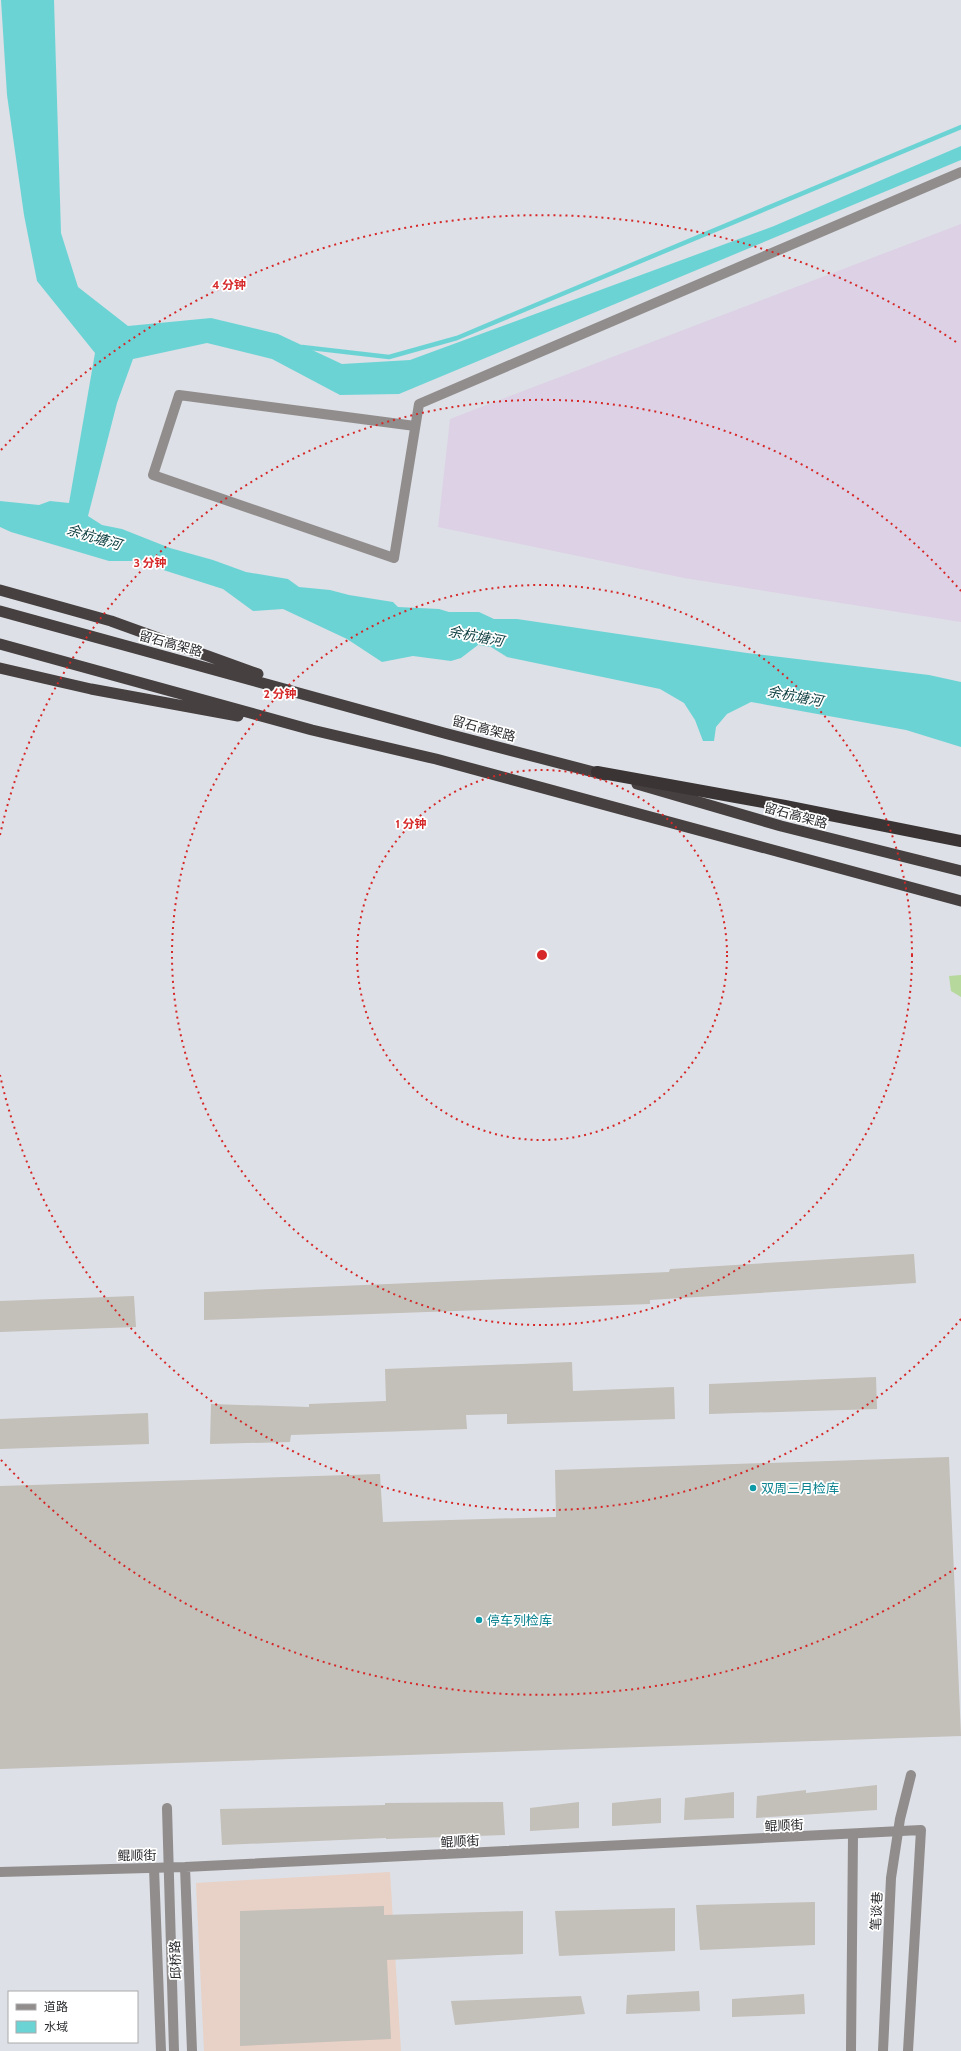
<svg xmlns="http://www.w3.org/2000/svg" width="961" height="2051" font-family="Cabin,'Noto Sans SC',sans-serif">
	<rect width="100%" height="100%" fill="#dde0e6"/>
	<path fill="#e8d1c6" d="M390 1872 401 2051H204L196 1883Z"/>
	<path fill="#ddd1e5" d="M961 224V622L684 578 438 527 450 419Z"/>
	<path fill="#b6d89d" d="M961 975V997L951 991 949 976Z"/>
	<path fill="#6cd3d5" d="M1 0H54L61 233 78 287 128 326 211 318 278 334 342 364 410 360 774 226 961 146V160L399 394 340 395 272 359 207 343 133 359 117 403 88 516 102 525 122 529 170 548 213 560 246 572 288 579 299 587 330 590 349 595 393 602 398 607 439 609 449 612H479L494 619H517L747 653 929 675 961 682V747L906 730 751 702 727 714 716 727 714 741H703L695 720 684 703 660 689 507 657 491 647 478 645 461 658 451 661 413 656 382 662 347 639 283 609 253 611 223 589 135 561H109L11 532 0 527V501L39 505 50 501 69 503 95 353 37 281 24 215 7 95Z"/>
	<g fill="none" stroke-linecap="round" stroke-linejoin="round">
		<path stroke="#6cd3d5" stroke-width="4.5" d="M302 347 389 357 457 338 961 127"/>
	</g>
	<path fill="#c3bfb9" d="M914 1254 916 1283 650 1300V1304L204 1320V1292L669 1272 670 1269Z
		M134 1296 136 1327 0 1332V1301Z
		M572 1362 573 1391 674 1387 675 1419 507 1424V1414L466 1415 467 1429 291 1435 290 1442 210 1444 211 1404 309 1407V1404L386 1401 385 1369Z
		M876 1377 877 1409 709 1414V1384Z
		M148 1413 149 1444 0 1449V1419Z
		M949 1457 961 1736 0 1769V1486L380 1474 383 1522 556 1517 555 1470Z
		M877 1785V1810L756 1818 757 1796 806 1790V1793Z
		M734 1792V1818L684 1820 685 1798Z
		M661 1798V1823L612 1826V1803Z
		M503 1802 505 1835 386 1839V1838L222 1845 220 1809 385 1805V1803Z
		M579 1802V1828L530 1831V1808Z
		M815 1902V1945L700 1950 696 1905Z
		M384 1906V1915L523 1911V1954L387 1960 391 2039 240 2046V1911Z
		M675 1908V1951L559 1956 555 1911Z
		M699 1991 700 2011 626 2014 627 1995Z
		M804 1994 805 2014 732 2017V1999Z
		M581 1996 585 2014 455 2025 451 2001Z"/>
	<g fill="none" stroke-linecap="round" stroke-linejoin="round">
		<path stroke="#918d8d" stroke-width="10" d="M415 426 179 395 153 475 394 558 419 404 961 172
			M185 1867 192 2051
			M154 1868 161 2051
			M0 1872 185 1867 921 1830 908 2051
			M851 2051 853 1835"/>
		<path stroke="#464040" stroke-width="11" d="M0 590 111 621 258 674
			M0 611 444 733 605 775
			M0 644 312 730 436 759 961 901
			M0 668 91 689 238 716
			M637 784 781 826 961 871"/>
		<path stroke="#3a3434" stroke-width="12" d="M597 772 785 806 961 841"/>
		<path stroke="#918d8d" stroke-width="10" d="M167 1808 174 2051
			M883 2051 891 1878 900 1819 911 1775"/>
	</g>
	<g fill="none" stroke="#d62828" stroke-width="2" stroke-dasharray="2 4">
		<circle cx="542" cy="955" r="185"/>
		<circle cx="542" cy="955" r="370"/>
		<path d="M961 1319A555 555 0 0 1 0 1075M0 835A555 555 0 0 1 961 591"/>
		<path d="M956 1568A740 740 0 0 1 1 1460M1 450A740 740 0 0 1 956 342"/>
	</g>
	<g fill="#0f9aa8" stroke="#fff" stroke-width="1.5">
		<circle cx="753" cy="1488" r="4"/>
		<circle cx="479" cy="1620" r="4"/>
	</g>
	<g text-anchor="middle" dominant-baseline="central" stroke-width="3.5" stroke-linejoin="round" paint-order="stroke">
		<g font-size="13" fill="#2a2b2e" stroke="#fff">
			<text transform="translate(171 643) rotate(15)">留石高架路</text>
			<text transform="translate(484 728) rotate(15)">留石高架路</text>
			<text transform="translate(796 815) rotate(15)">留石高架路</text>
			<text transform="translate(784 1825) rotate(-3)">鲲顺街</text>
			<text transform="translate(460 1841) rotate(-3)">鲲顺街</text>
			<text transform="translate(137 1855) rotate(-1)">鲲顺街</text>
			<text transform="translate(876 1911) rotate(-87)">笔谈巷</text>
			<text transform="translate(175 1960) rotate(-92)">邱桥路</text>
		</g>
		<g font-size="13" fill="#0d838f" stroke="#fff" text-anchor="start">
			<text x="761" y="1488">双周三月检库</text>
			<text x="487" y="1620">停车列检库</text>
		</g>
		<g font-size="14" font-style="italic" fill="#0c3d3f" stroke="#fff">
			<text transform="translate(94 537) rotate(17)">余杭塘河</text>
			<text transform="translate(476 636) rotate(11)">余杭塘河</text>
			<text transform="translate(795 696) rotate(11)">余杭塘河</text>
		</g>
	</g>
	<circle cx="542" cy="955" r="6" fill="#d62828" stroke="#fff" stroke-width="2"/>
	<g font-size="12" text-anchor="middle" font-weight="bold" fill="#d62828" stroke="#fff" stroke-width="3.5" stroke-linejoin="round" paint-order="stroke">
		<text x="229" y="289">4 分钟</text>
		<text x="150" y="567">3 分钟</text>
		<text x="280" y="698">2 分钟</text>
		<text x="411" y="828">1 分钟</text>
	</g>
	<rect x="8" y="1991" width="130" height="52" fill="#ffffff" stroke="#aaaaab"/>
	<rect x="16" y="2004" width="20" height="6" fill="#918d8d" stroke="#aaaaab"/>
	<text x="44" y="2011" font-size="12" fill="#2a2b2e">道路</text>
	<rect x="16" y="2021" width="20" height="12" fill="#6cd3d5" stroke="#aaaaab"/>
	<text x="44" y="2031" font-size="12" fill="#2a2b2e">水域</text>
</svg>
